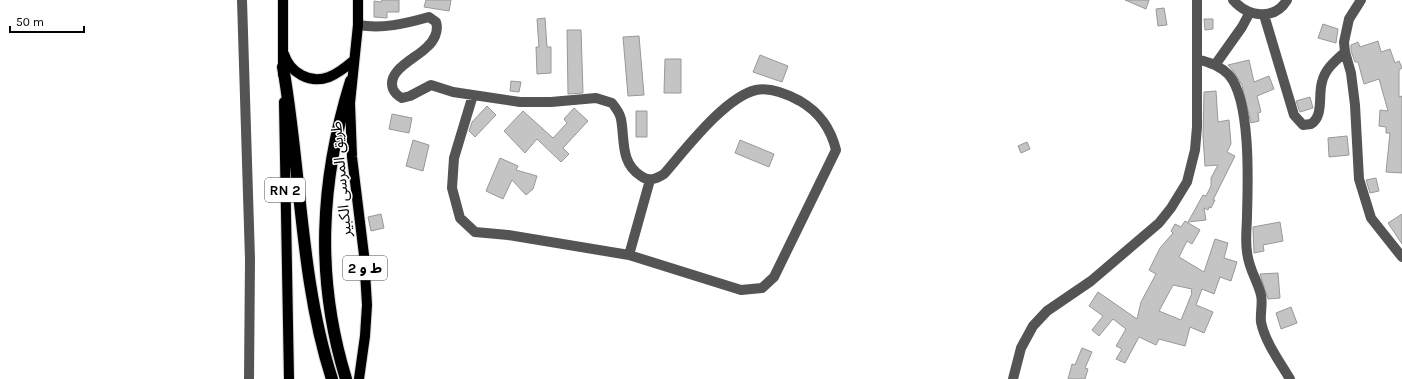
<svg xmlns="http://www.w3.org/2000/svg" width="1402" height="379" font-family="Karla,'Noto Sans Arabic',sans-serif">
	<rect width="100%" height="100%" fill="#fff"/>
	<path fill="#c4c4c4" stroke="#989898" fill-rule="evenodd" d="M382 0H399V12H387V18L374 17V1L381 2Z
		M426 0H451L449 11 424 7Z
		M1125 0H1149L1146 9Z
		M1164 8 1167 25 1158 26 1156 9Z
		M545 18 547 47H551V73L537 74 536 47H539L537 19Z
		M1204 19H1213V29L1205 30Z
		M1323 24 1338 29 1336 43 1318 38Z
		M567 30H581L583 93 568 94Z
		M639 36 644 95 628 96 623 37Z
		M1378 41 1381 52 1390 49 1395 63 1399 61 1402 68 1399 70V97L1402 96V173L1386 172 1390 133H1386V127L1379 126 1380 110 1388 111 1379 79 1364 84 1358 62H1355L1351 51V45L1358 42 1360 47Z
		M760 55 788 66 782 82 753 72Z
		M665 59H681V93H664Z
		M1249 60 1254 82 1269 76 1274 89 1257 96 1261 112 1258 113 1259 121 1251 123 1242 85 1234 72 1228 65Z
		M511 81 521 82 519 92 510 91Z
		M1216 91 1218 122 1229 120 1231 144 1227 152 1235 156 1213 200H1215L1211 208 1209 207 1208 210 1204 208 1206 220 1188 222 1203 195 1206 196 1211 186V178L1218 165 1205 166 1203 136 1204 92Z
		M1310 97 1313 108 1300 112 1296 101Z
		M487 106 496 115 475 137 469 131 472 122Z
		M574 108 588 121 563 148 569 154 561 162 537 139 525 153 504 131 523 111 553 138 567 123 564 119Z
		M636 111H647V137H636Z
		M392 114 412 118 409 133 389 129Z
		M1347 136 1349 155 1329 157 1328 138Z
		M413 140 429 145 423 171 406 166Z
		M740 140 774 154 769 167 735 153Z
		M1027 142 1030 149 1021 153 1018 146Z
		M500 158 518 166 516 170 537 176 533 189 526 195 512 180 503 199 486 191Z
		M1376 178 1379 191 1370 193 1366 180Z
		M381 214 384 228 371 231 368 217Z
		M1402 214V244L1388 223Z
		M1185 221 1200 230 1192 244 1187 241 1179 257 1204 272 1215 239 1228 243 1224 258 1237 262 1231 281 1220 277 1214 294 1202 289 1196 305 1213 312 1204 333 1190 327 1185 346 1159 339 1156 345 1139 337 1125 363 1116 359 1122 349 1116 346 1126 329 1113 319 1099 336 1092 330 1103 316 1089 306 1098 292 1137 319 1141 302 1156 274 1149 270 1160 248 1173 233 1171 231 1175 224 1181 227ZM1173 285 1192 289 1191 292 1192 293 1181 320 1159 311Z
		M1280 222 1283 241 1263 245 1264 251 1254 253 1253 227Z
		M1278 273 1280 298 1268 299 1260 274Z
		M1291 307 1297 323 1281 329 1276 313Z
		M1082 348 1092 352 1085 368 1088 369 1085 379H1068L1072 364 1075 365Z"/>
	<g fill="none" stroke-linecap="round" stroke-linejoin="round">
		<g stroke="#dbdbdb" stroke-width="12">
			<path id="major" d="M283 0V74
				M358 0V25L350 103 352 157 364 255 367 305 365 336 359 379
				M284 54C290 73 310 84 329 77 339 73 346 67 353 61
				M284 102 289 379"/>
		</g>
		<g stroke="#dbdbdb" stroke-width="14">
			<path id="highway" d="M283 67C301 169 300 281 332 379
				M346 379C315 278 320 181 351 81"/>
		</g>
		<path stroke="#545454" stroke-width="10" d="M242 0 250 259 249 379
			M1233 0C1248 17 1274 21 1287 0
			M1361 0 1349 19 1344 42 1345 52 1351 73 1355 105 1359 179 1371 218 1402 257
			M1264 15 1294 115 1303 125 1311 124C1324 116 1318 95 1322 82 1325 69 1335 61 1345 52
			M358 25C383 29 404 24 429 17L436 22C439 31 434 41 427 47 417 58 386 70 393 89 395 94 398 96 402 98L410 96 431 85 453 92 520 102H551L596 98 612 103C616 108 620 113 621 119 625 140 620 163 641 176 649 182 656 179 664 174 685 150 725 97 756 90 770 87 787 94 800 101 819 112 831 129 836 150L774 277 762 288 741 290 629 255 508 235 475 232 460 218 452 188 454 158 473 95
			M1197 59C1209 63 1220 65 1229 75 1251 101 1248 182 1247 215 1247 227 1245 239 1247 252 1249 270 1257 279 1261 295 1263 303 1260 313 1261 322 1265 342 1280 362 1290 379
			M1215 65 1242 27 1250 12
			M629 255 650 180
			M1013 379 1021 348 1033 326 1047 311 1091 281 1159 223 1171 208 1187 182 1195 150 1197 127V0"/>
		<use href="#major" stroke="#000" stroke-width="10"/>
		<use href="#highway" stroke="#000" stroke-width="12"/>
	</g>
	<g text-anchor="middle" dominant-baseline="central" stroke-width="3" stroke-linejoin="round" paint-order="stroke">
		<g fill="#fff" stroke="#4c4c4c" stroke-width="1">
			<rect x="265" y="178" width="40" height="24" rx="3"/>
			<rect x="343" y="256" width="44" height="24" rx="3"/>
		</g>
		<g font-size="14" font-weight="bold" fill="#000">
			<text x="285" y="190">RN 2</text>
			<text x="365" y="268">ط و 2</text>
		</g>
		<g font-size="15" fill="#000" stroke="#fff">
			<text transform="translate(341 179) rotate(-95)">طريق المرسى الكبير</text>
		</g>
	</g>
	<path d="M10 26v6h74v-6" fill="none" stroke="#000000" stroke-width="2"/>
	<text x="16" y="26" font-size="12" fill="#000000" stroke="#ffffff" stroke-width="3" paint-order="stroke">50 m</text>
</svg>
